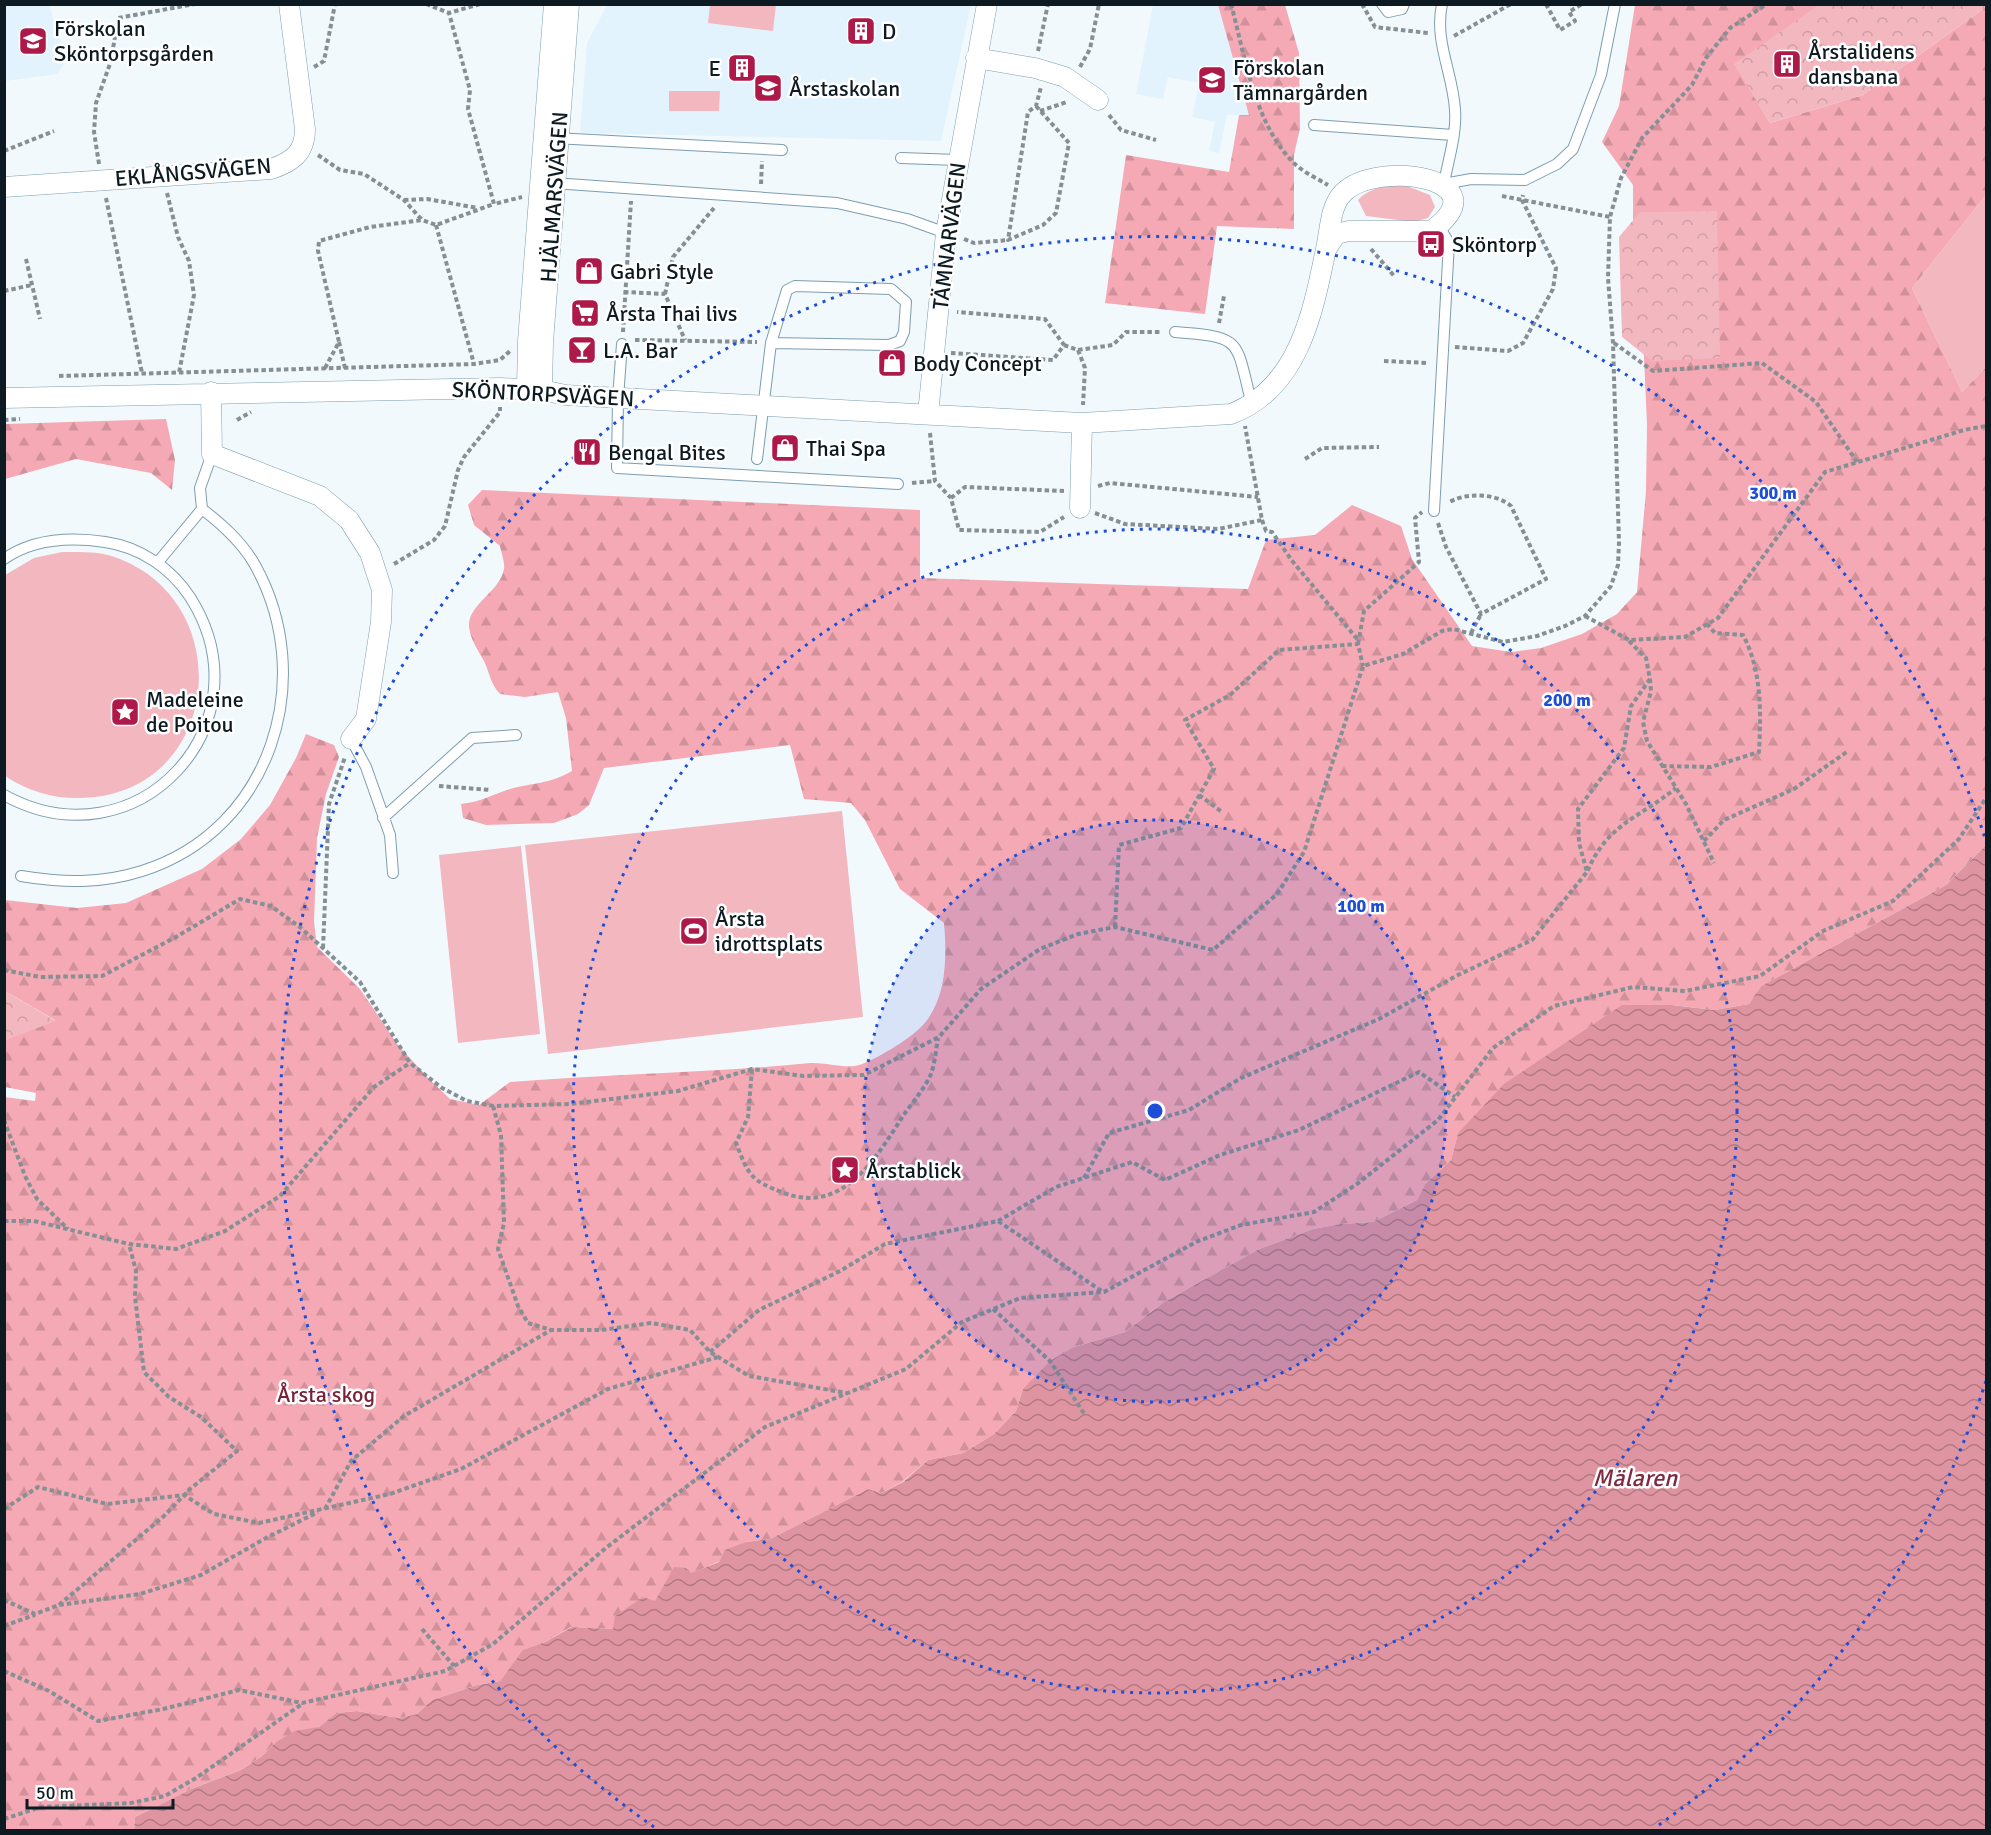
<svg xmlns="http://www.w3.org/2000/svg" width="1991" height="1835" font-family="Signika,sans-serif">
	<defs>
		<pattern id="forest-firs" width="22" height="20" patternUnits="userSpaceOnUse" patternTransform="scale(1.5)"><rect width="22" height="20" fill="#f5a9b4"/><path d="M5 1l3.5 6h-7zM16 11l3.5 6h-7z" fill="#d1919a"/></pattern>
		<pattern id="park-crowns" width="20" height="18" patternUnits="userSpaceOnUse" patternTransform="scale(1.5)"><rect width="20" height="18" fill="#f3b7c0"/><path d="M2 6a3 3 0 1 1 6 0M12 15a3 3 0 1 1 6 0" fill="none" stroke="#cf9da5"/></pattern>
		<pattern id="water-waves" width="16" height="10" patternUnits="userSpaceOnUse" patternTransform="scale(1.5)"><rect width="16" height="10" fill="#df95a1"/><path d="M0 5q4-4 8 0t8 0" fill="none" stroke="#b37983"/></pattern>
	</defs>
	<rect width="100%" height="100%" fill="#f2f9fd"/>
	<path fill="#e2f3fd" d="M4 5H49L67 59 58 74 5 81Z
		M607 5H971L941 141 580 133 587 43Z
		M1153 5H1218L1249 115H1227L1219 153 1209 151 1215 122 1192 117 1199 83 1168 77 1163 99 1136 94Z"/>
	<path fill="#f3b7c0" d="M710 5H776L773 31 708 23Z
		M669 91H720L719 111H669Z
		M1407 186 1430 195 1435 207 1428 218 1414 222 1366 216 1358 200C1371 186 1389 185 1407 186Z
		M1986 195V367L1962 392 1912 288Z
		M62 552C82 552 102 551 120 559 236 605 221 782 95 797 61 801 33 794 5 776V575L34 558Z
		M842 811 863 1017 548 1054 525 845Z
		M521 846 540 1034 458 1043 439 855Z"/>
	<path fill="url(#forest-firs)" d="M1218 5H1285L1299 53 1300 129 1294 154V229L1217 226 1205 314 1105 303 1126 155 1229 172 1239 115H1249Z
		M1635 5H1820L1735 64 1770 123 1863 95 1986 7V195L1912 288 1962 392 1986 367V845L1946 885 1761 986 1749 1004 1714 1010 1672 1005 1458 1133 1451 1160 1425 1184 1417 1200 1373 1222 1340 1224 1313 1229 1259 1249 1164 1302 1125 1332 1074 1347 1023 1389 1016 1411 994 1434 963 1453 928 1460 902 1482 881 1493 868 1489 770 1539 746 1542 720 1561 690 1574 686 1568H674L655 1602 613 1629 571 1627 545 1642 524 1650 500 1681 477 1685 432 1700 417 1714 399 1718 357 1711 336 1713 319 1727 276 1742 262 1756 241 1770 191 1789 135 1817 134 1830H5L4 1097 35 1101 36 1093 5 1087V1040L55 1020 5 991V900L77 908 126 903 202 869 241 839 270 805 296 758 306 734 334 745 339 757 326 794 317 838 314 922 317 947 360 989 398 1045 429 1079 450 1099 479 1105 510 1082C610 1074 710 1073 810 1063 825 1062 846 1069 859 1065 875 1060 910 1039 921 1027 947 1001 947 957 944 923L900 889 865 820 851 803 804 799 790 745 604 768 589 805 578 814 554 823 486 825 463 818 461 804C480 802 492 795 510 789 535 782 547 785 572 771L566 718 558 692 525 697 500 694C490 683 490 674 484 661 478 650 471 641 469 627 467 605 500 592 504 569 505 562 501 552 500 546L474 525 468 505 482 490 920 510V578L1248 589 1266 540 1315 535 1352 505 1401 526 1412 559 1472 646 1511 652 1541 648 1582 634 1617 614 1637 592 1646 491 1647 424 1642 313 1633 242V185L1602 142 1619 106Z
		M166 419 175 460 172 490 151 473 76 459 5 479V424Z"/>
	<path fill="url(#park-crowns)" d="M1820 4H1986V7L1863 95 1770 123 1734 64Z
		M1717 211 1720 358 1652 361 1622 337 1619 237 1640 212Z
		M5 991 56 1021 5 1040Z"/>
	<path fill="url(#water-waves)" d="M1986 845V1830H134L135 1817 191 1789 241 1770 262 1756 276 1742 295 1731 319 1727 336 1713 357 1711 399 1718 417 1714 432 1700 477 1685 500 1681 523 1650 545 1642 572 1627 613 1629 615 1616 643 1597 655 1601 674 1567 686 1568 691 1573 719 1562 725 1550 746 1542 770 1539 868 1489 881 1493 903 1482 928 1460 963 1453 994 1434 1016 1411 1023 1389 1050 1361 1074 1347 1125 1332 1164 1302 1259 1249 1313 1229 1340 1224 1373 1222 1417 1200 1425 1184 1451 1160 1458 1133 1504 1084 1622 1005H1672L1714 1010 1749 1004 1761 986 1946 885Z"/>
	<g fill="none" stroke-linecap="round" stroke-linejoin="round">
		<g stroke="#7c9db1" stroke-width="12">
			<path id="service" d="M1382 4 1388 12 1402 9 1404 4
				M1442 4C1434 42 1453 73 1455 110 1457 134 1448 160 1444 184L1471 179 1525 180 1557 164 1573 149 1601 75 1615 4
				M1314 125 1453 135
				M554 138 782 150
				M901 158 958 160
				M553 183 837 203 907 219 946 233
				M1175 332C1245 337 1235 340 1252 405
				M622 344 618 398 617 468 898 484
				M757 459 771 343 787 290 795 286 891 289 906 302 904 332 900 341 889 345 771 343
				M1434 511 1449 243 1439 226
				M4 559C34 538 71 537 105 542 140 547 171 568 190 597 271 724 136 868 4 795
				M158 562 202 509 200 488 212 454
				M351 739 366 767 390 835 393 873
				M383 818 472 738 516 735
				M21 876C63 883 101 884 142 871 272 830 318 678 255 565 242 542 223 525 202 509"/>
		</g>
		<g stroke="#7c9db1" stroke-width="21">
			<path id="minor" d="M976 58 1035 68 1065 77 1098 100
				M4 187 271 169C292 162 305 153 305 129L289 4
				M527 389 528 341 554 4
				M542 390 543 342 569 4
				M211 392 212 454 320 496 349 520 370 553 382 590 381 622 366 719 351 739
				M4 398 500 388 542 390 565 395 1082 423 1231 414C1299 388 1313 312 1326 249 1330 231 1330 206 1343 193 1378 158 1504 179 1431 231H1349L1336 234 1327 248
				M928 414 946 233 987 4
				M1080 508 1082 423"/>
		</g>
		<path stroke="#858f94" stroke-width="4" stroke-dasharray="4.5 3" stroke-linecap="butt" d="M426 4 449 13
			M480 4 449 13 470 90 468 109 494 204 522 197
			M1231 4C1245 56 1255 127 1296 165 1305 173 1318 179 1328 185
			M1362 4 1375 27 1428 33
			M1546 4 1560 30 1575 21 1569 12 1582 4
			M1454 36 1511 4
			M1038 51 1048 4
			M314 67 324 61 335 4
			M1080 67 1090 49 1099 4
			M1036 106 1069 143 1056 213 1043 225 1008 240 1028 112 1036 106 1041 87
			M1040 111 1067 102
			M1109 115 1121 130 1156 140
			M4 151 54 131
			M318 155 340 170 364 174 404 200 422 220 436 225 494 204
			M99 164 94 132 96 103 111 61 118 18 195 4
			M761 184 762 161
			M167 193 178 237 189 261 194 295 179 373
			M1502 196 1610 217
			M106 198 142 373
			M404 200 427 199 478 208
			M436 225 474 364
			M964 239 974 243 1008 240
			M1371 249 1395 277
			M26 259 40 319
			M4 291 32 285
			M624 292 665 294 685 340
			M665 294 673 257 714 208
			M1219 323 1224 296
			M623 332 631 201
			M635 340 757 342
			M339 342 345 368
			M1614 343 1653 371 1762 363 1816 402 1857 462
			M1064 345 1078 350 1113 345 1126 332H1162
			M1455 347 1508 351 1523 343 1553 289 1556 268 1522 200 1523 195
			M1078 350 1085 368 1083 405
			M951 353 1053 360 1064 345 1045 319 957 312
			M1384 361 1428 363
			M325 368 339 342 318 251 319 241 370 227 422 220
			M59 376 474 364 500 360 510 351
			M4 420 20 419
			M237 420 251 412
			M930 433 935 481 951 498 959 530 1040 532 1064 517
			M1305 459 1322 448 1379 447
			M912 483 935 481
			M1098 486 1110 483 1258 497
			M951 498 965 487 1064 491
			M1095 513 1125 524 1218 529 1262 520 1245 426
			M1262 520 1266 531 1272 532 1293 562 1358 640
			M1438 523 1446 547 1481 614 1546 579 1511 506C1496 493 1465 492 1448 503
			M394 564 434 540 445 526 458 470 464 457 500 412V407
			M1585 616 1629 640 1685 637 1718 618 1825 472 1964 430 1986 426
			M1471 633 1481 614
			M1629 641 1646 658 1650 679 1651 691 1643 722 1647 741 1686 804 1714 863
			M1358 644 1364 611 1419 562 1415 518 1422 512
			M1650 679 1631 706 1624 748 1578 809 1579 843 1587 872C1608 823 1638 819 1676 788
			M1662 766 1711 767 1759 752C1761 712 1762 671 1743 635L1715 633 1707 624
			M439 786 491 790
			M1199 795 1222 812
			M1704 841 1724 820 1794 789 1848 751
			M1115 927 1119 845 1181 828 1214 769 1185 720 1230 695 1279 650 1358 644 1363 666
			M323 948 329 804 345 757
			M4 970 40 977 102 976 176 937 240 899 271 906 301 928 360 982 410 1063 442 1088 467 1101 493 1106 570 1104 678 1091 752 1069 803 1076 864 1075 939 1037 981 989 1040 949 1078 934 1115 927 1213 950 1277 894 1304 852 1363 666 1403 654 1442 631 1453 629 1503 642 1537 636 1565 626 1585 616 1611 586 1618 565 1619 543 1613 343 1608 278 1610 217 1621 178 1642 138 1692 85 1706 58 1730 28 1767 4
			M752 1069 748 1117 736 1143C749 1176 750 1180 784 1193 843 1215 876 1158 903 1116 912 1103 925 1088 931 1074 935 1063 936 1049 938 1038
			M493 1106 501 1135 504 1223 498 1249 518 1306 528 1323 551 1330H602L651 1323 690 1330 710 1352 749 1376 847 1393
			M4 1120 25 1176 37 1199 68 1229
			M1084 1178 1109 1133 1189 1110 1241 1078 1379 1019 1458 975 1532 940 1587 872
			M4 1221H34L129 1244 176 1249 225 1231 280 1196 374 1087 410 1063
			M998 1221 1056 1187 1132 1162 1165 1180 1220 1155 1299 1130 1419 1072 1455 1097
			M993 1309 1050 1361 1085 1415
			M710 1352 759 1310 840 1271 885 1244 998 1221 1103 1292
			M4 1509 38 1487 107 1504 184 1495 214 1514 259 1523 390 1494 461 1469 608 1389 718 1357
			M325 1509 351 1461 404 1416 551 1330
			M4 1600 35 1614 59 1605 140 1594 201 1575 266 1538 318 1512
			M59 1605 164 1516 190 1489 237 1451 201 1417 169 1397 144 1372 135 1297 136 1271 129 1244
			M4 1626 35 1615
			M422 1629 454 1666
			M4 1671 49 1691 98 1721 163 1709 239 1690 302 1703 445 1671 493 1644 607 1547 765 1427 906 1369 962 1322 1020 1298 1104 1292 1196 1242 1241 1225 1314 1212 1357 1184 1438 1120 1493 1048 1554 1006 1633 987 1685 991 1760 976 1823 931 1893 901 1959 839 1986 798
			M4 1819 41 1807 131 1803 165 1796 196 1778 302 1704"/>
		<use href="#service" stroke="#fff" stroke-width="10"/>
		<use href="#minor" stroke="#fff" stroke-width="20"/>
	</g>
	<circle cx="1155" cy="1111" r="291" fill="#1d4ed8" fill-opacity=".12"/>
	<g fill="none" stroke="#1d4ed8" stroke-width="3" stroke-dasharray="3 6">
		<circle cx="1155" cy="1111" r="291"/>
		<circle cx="1155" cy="1111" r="582"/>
		<path d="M1986 1381A874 874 0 0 1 1656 1827M654 1827A874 874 0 1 1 1986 841"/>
	</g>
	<defs>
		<g id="building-square" transform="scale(1.5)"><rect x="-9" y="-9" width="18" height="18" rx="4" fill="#ad1a49" stroke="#fff"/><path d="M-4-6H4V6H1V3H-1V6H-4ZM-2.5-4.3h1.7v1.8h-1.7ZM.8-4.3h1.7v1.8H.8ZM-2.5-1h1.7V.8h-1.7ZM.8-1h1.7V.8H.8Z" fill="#fff"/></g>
		<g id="school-square" transform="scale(1.5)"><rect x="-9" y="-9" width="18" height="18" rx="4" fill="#ad1a49" stroke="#fff"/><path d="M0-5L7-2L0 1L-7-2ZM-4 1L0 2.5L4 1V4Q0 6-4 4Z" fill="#fff"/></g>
		<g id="bus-square" transform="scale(1.5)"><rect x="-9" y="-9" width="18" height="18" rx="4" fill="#ad1a49" stroke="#fff"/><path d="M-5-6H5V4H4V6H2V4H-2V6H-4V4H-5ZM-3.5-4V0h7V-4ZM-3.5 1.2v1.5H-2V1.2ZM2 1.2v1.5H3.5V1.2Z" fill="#fff"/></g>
		<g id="shop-square" transform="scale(1.5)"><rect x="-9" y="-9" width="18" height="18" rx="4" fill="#ad1a49" stroke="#fff"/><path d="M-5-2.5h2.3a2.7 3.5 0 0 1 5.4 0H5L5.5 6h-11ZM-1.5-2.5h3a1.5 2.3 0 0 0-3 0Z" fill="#fff"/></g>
		<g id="supermarket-square" transform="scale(1.5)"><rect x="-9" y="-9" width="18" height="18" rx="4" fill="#ad1a49" stroke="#fff"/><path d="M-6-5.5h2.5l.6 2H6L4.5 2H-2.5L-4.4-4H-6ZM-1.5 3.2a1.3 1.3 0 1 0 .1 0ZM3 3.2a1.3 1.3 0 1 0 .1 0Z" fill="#fff"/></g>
		<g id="bar-square" transform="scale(1.5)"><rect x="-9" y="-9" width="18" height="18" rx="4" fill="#ad1a49" stroke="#fff"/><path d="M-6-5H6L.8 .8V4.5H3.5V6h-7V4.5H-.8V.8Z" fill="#fff"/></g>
		<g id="restaurant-square" transform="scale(1.5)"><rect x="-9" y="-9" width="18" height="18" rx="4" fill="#ad1a49" stroke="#fff"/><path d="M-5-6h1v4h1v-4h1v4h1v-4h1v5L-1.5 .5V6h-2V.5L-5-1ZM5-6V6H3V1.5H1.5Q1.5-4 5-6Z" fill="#fff"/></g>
		<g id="sight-square" transform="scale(1.5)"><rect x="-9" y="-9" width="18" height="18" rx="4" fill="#ad1a49" stroke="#fff"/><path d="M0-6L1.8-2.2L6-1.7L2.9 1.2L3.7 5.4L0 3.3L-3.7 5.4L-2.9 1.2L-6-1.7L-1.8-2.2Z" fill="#fff"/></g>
		<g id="stadium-square" transform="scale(1.5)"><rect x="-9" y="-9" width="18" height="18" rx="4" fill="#ad1a49" stroke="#fff"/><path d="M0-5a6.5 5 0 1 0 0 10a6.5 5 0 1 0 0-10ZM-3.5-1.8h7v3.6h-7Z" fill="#fff"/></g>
	</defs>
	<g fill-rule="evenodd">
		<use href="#building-square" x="861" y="31"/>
		<use href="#school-square" x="33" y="41"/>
		<use href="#building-square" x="1787" y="64"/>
		<use href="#building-square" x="742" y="68"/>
		<use href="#school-square" x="1212" y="80"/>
		<use href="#school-square" x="768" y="88"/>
		<use href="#bus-square" x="1431" y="244"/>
		<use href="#shop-square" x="589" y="271"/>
		<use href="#supermarket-square" x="585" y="313"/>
		<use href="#bar-square" x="582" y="350"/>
		<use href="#shop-square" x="892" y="363"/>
		<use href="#shop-square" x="785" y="448"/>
		<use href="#restaurant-square" x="587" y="452"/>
		<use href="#sight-square" x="125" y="712"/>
		<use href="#stadium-square" x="694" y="931"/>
		<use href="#sight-square" x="845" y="1170"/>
	</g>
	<g text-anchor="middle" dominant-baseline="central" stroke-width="5" stroke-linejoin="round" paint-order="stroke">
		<g font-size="22" fill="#0d1a21" stroke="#fff" text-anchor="start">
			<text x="54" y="28">Förskolan<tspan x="54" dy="25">Sköntorpsgården</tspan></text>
			<text x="882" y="31">D</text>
			<text x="1808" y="51">Årstalidens<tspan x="1808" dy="25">dansbana</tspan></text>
			<text x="1233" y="67">Förskolan<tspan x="1233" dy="25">Tämnargården</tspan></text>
			<text x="721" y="68" text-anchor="end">E</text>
			<text x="789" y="88">Årstaskolan</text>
			<text x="1452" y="244">Sköntorp</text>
			<text x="610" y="271">Gabri Style</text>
			<text x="606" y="313">Årsta Thai livs</text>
			<text x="603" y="350">L.A. Bar</text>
			<text x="913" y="363">Body Concept</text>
			<text x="806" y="448">Thai Spa</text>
			<text x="608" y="452">Bengal Bites</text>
			<text x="146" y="699">Madeleine<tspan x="146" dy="25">de Poitou</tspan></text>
			<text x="715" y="918">Årsta<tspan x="715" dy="25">idrottsplats</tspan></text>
			<text x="866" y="1170">Årstablick</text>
		</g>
		<g font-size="22" fill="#0d1a21" stroke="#fff">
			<text transform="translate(193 172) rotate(-5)">EKLÅNGSVÄGEN</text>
			<text transform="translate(554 197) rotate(-86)">HJÄLMARSVÄGEN</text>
			<text transform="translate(949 236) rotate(-83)">TÄMNARVÄGEN</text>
			<text transform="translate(543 394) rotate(3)">SKÖNTORPSVÄGEN</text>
		</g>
		<g font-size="22" fill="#782238" stroke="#fff">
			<text x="326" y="1394">Årsta skog</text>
		</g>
		<g font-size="24" font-style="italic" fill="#812a3f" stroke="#fff">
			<text x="1635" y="1478">Mälaren</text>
		</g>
	</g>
	<circle cx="1155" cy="1111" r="9" fill="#1d4ed8" stroke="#fff" stroke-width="3"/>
	<g font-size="18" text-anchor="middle" font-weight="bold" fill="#1d4ed8" stroke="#fff" stroke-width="5" stroke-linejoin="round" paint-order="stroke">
		<text x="1773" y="499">300 m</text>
		<text x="1567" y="706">200 m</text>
		<text x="1361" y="912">100 m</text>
	</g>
	<rect width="1991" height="1835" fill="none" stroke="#0d1a21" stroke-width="12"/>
	<path d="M27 1799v9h146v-9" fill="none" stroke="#0d1a21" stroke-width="3"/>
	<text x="36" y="1799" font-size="18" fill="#0d1a21" stroke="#ffffff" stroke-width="4.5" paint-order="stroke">50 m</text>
</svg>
